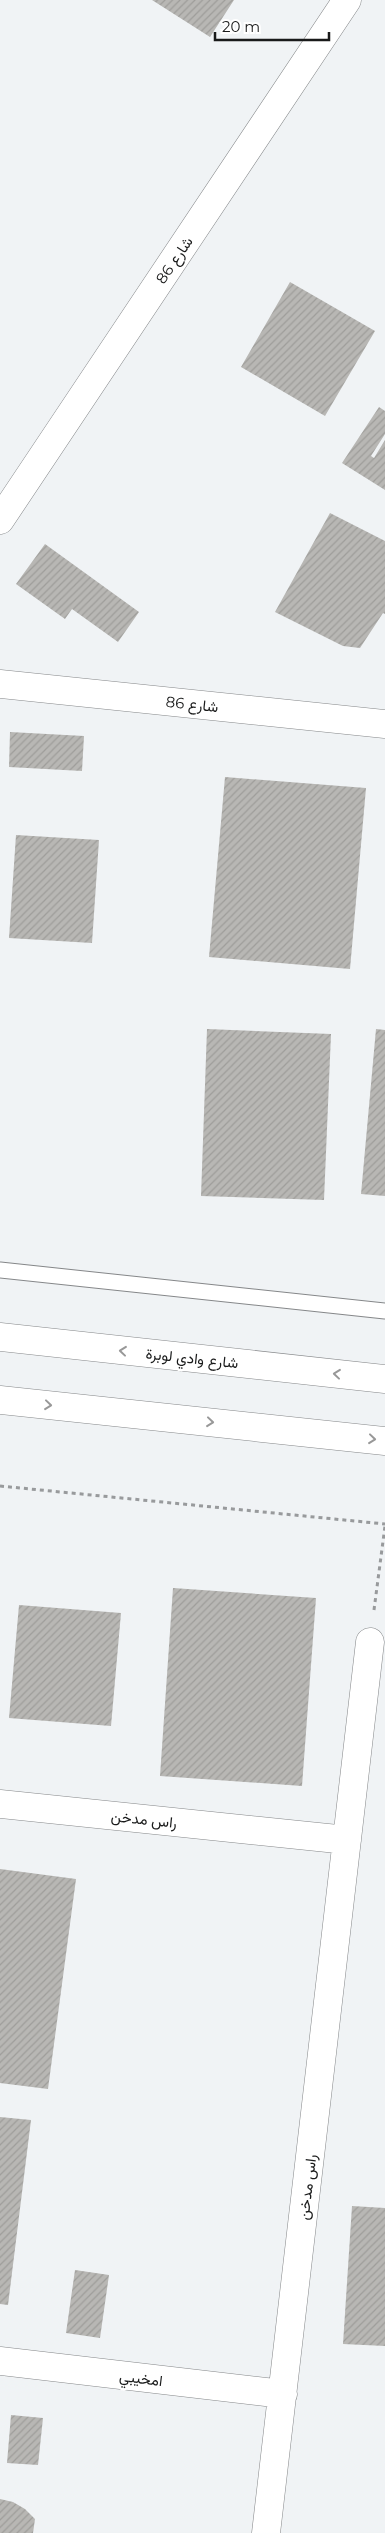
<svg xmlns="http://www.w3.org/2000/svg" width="385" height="2533" font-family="Montserrat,Vazirmatn,sans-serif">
	<defs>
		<pattern id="building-hatch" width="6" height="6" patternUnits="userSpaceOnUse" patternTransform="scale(1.25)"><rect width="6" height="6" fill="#b8b7b4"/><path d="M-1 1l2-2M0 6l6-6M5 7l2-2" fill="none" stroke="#9e9d9a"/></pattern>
	</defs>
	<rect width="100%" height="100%" fill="#f0f3f5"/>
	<path fill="url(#building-hatch)" d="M152 0H234L210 37Z
		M290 282 375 331 325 416 241 367Z
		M379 407 385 411V434L371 456 374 458 385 440V490L342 463Z
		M330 513 385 541V614L383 613 360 648 343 646 275 612Z
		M45 544 139 612 118 642 72 609 65 619 16 584Z
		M10 732 84 736 82 771 9 767Z
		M225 777 366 788 350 969 209 957Z
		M16 835 99 840 92 943 9 938Z
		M207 1029 331 1034 324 1200 201 1196Z
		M376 1029 385 1030V1196L361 1194Z
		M173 1588 316 1598 302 1786 160 1776Z
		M19 1605 121 1613 111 1726 9 1718Z
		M0 1869 76 1879 48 2089 0 2083Z
		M0 2117 31 2120 8 2305 0 2304Z
		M352 2206 385 2208V2346L343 2344Z
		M75 2270 109 2275 100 2338 66 2333Z
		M11 2415 43 2418 38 2465 7 2463Z
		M0 2499 13 2502 25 2509 35 2519 33 2533H0Z"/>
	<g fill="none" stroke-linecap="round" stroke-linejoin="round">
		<g stroke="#858789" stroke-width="17">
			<path id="lane" d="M0 1270 385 1311"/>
		</g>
		<g stroke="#858789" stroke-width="29">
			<path id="street" d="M0 520 347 0
				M0 684 385 724
				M0 1804 347 1840
				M0 2361 283 2394
				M266 2533 370 1642"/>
		</g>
		<g stroke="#858789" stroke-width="29">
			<path id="secondary" d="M0 1337 385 1379
				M0 1400 385 1441"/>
		</g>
		<path stroke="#989a9c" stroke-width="3" stroke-dasharray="4 4" stroke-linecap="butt" d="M0 1486 385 1524
			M374 1610 385 1526"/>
		<use href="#lane" stroke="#fff" stroke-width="15"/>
		<use href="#street" stroke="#fff" stroke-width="28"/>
		<use href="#secondary" stroke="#fff" stroke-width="28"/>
	</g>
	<defs><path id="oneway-chevron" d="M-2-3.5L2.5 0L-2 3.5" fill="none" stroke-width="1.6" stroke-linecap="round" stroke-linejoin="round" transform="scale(1.25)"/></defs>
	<g stroke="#989898">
		<use href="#oneway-chevron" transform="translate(123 1351) rotate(-174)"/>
		<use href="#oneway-chevron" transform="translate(337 1374) rotate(-174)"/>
		<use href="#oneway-chevron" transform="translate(48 1405) rotate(6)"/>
		<use href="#oneway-chevron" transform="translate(210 1422) rotate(6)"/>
		<use href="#oneway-chevron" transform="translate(372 1439) rotate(6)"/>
	</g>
	<g text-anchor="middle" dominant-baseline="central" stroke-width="4.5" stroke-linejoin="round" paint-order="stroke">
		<g font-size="15" fill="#191a1a" stroke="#fff">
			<text transform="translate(174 260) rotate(-56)">شارع 86</text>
			<text transform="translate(192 704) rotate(6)">شارع 86</text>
			<text transform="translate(192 1358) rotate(6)">شارع وادي لوبرة</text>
			<text transform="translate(144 1819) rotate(6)">راس مدخن</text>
			<text transform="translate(307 2187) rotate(-83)">راس مدخن</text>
			<text transform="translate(141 2378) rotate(7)">امخيبي</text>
		</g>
	</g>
	<path d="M215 32v8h114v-8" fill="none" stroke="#191a1a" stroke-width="2.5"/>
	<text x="222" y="32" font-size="15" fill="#191a1a" stroke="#ffffff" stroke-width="4" paint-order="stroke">20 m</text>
</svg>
